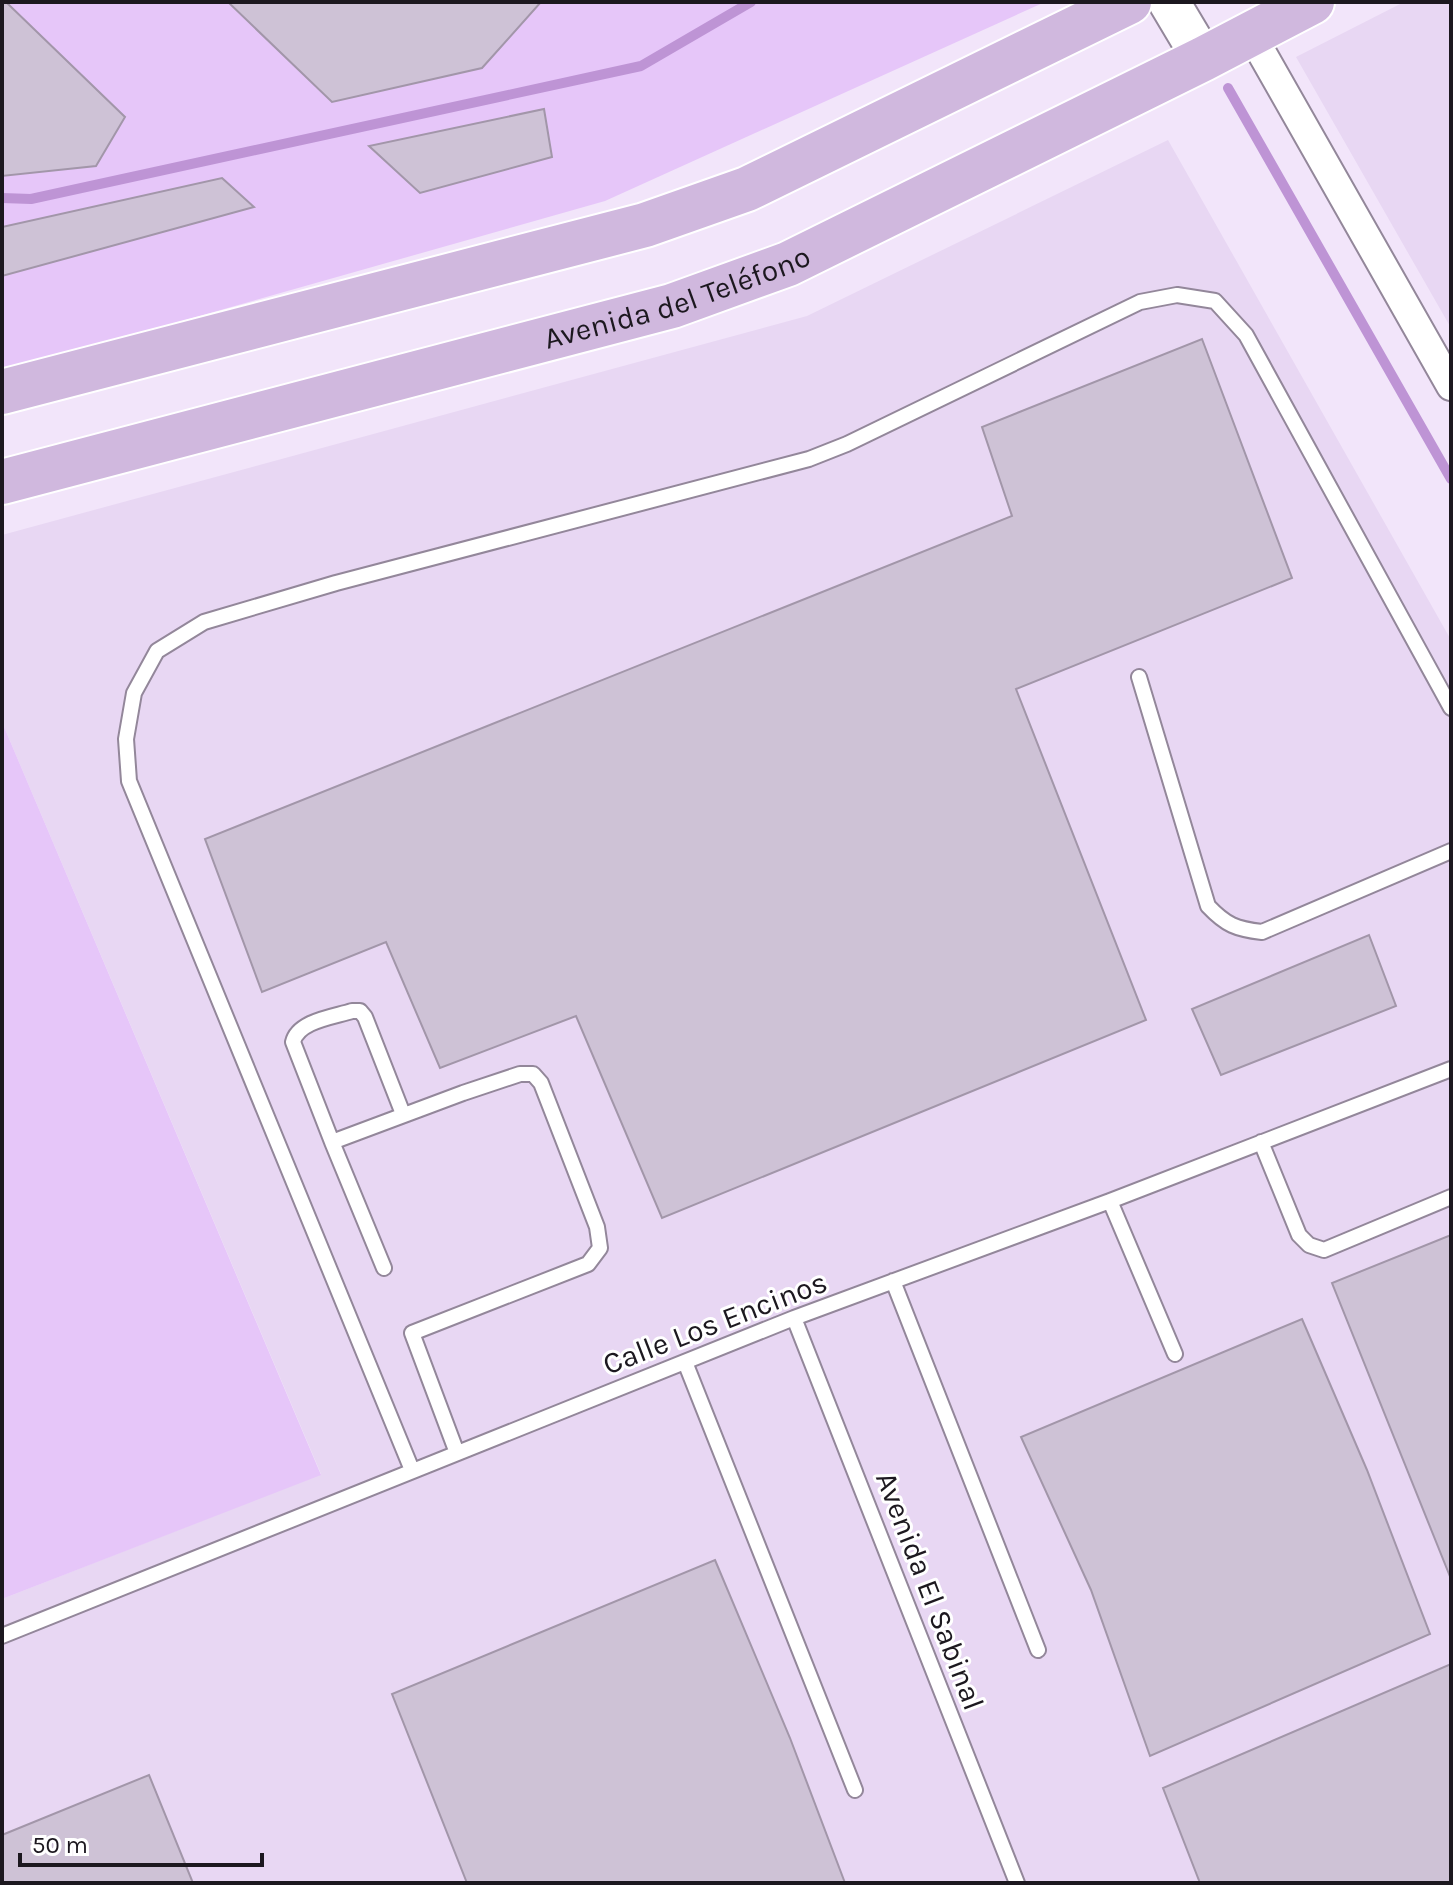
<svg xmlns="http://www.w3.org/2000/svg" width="1453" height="1885" font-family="Karla,sans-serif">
	<rect width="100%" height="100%" fill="#f2e5fa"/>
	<path fill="#e8d7f3" d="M1404 2H1451V328L1296 57Z
		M1168 140 1451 640V1883H2V1599L321 1474 2 722V535L807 316Z"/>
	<path fill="#e6c6f9" d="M2 2H1045L605 201 2 372Z
		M2 722 321 1475 2 1599Z"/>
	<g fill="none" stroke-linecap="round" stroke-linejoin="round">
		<path stroke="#be94d5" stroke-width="10" d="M1228 88 1451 479
			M2 198 31 199 641 66 751 2"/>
	</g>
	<path fill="#cec2d6" stroke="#a296a9" stroke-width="2" d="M2 2H6L125 117 96 166 2 176Z
		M228 2H541L482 68 332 102Z
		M544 109 552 157 420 193 369 146Z
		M222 178 254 207 2 276V227Z
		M1202 339 1292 578 1016 689 1146 1020 662 1218 576 1016 440 1068 386 942 262 992 205 839 1012 516 982 427Z
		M1369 935 1396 1006 1221 1075 1192 1009Z
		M1451 1235V1579L1332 1283Z
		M1302 1319 1367 1470 1430 1634 1150 1756 1091 1590 1021 1437Z
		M715 1560 790 1738 845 1883H467L392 1694Z
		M1451 1664V1883H1200L1163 1788Z
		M149 1775 193 1883H2V1835Z"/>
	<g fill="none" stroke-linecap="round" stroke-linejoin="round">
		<g stroke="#93879a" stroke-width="18">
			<path id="lane" d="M1139 677 1208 906C1226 925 1236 929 1262 932L1451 851
				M403 1114 365 1017 360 1011H352C333 1017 298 1021 293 1042L332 1142 463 1093 520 1074H533L541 1083 597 1227 600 1248 588 1264 412 1333 457 1453
				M332 1142 384 1268
				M1261 1142 1299 1235 1309 1245 1324 1250 1451 1197
				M1110 1201 1175 1354
				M893 1281 1038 1650
				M794 1318 1017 1883
				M685 1362 855 1790
				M412 1470 129 781 126 739 134 693 157 651 204 622 336 583 809 459 847 444 1140 302 1177 295 1215 301 1246 335 1451 708
				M2 1636 794 1318 1110 1201 1451 1069"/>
		</g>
		<g stroke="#93879a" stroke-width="32">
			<path id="street" d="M1251 34 1451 386"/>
		</g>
		<g stroke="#93879a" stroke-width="44">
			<path id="secondary" d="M1169 2 1203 59"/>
		</g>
		<g stroke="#fff" stroke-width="48">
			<g id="primary">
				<path d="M2 392 645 225 747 189 1129 2"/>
				<path id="s1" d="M2 482 672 306 788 264 1203 59 1312 2"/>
			</g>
		</g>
		<use href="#lane" stroke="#fff" stroke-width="14"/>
		<use href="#street" stroke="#fff" stroke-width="28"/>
		<use href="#secondary" stroke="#fff" stroke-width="40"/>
		<use href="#primary" stroke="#d0b8de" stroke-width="44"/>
	</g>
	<g text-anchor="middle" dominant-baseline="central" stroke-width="6" stroke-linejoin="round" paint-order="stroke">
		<g font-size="30" fill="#1c181f" stroke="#fff">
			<text stroke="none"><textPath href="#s1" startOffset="700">Avenida del Teléfono</textPath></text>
			<text transform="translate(715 1323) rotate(-21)">Calle Los Encinos</text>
			<text transform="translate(930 1591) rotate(69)">Avenida El Sabinal</text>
		</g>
	</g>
	<rect width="1453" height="1885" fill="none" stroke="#1c181f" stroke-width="8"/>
	<path d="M20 1853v12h242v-12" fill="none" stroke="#1c181f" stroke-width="4"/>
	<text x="32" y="1853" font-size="24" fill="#1c181f" stroke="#ffffff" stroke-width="6" paint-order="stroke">50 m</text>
</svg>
